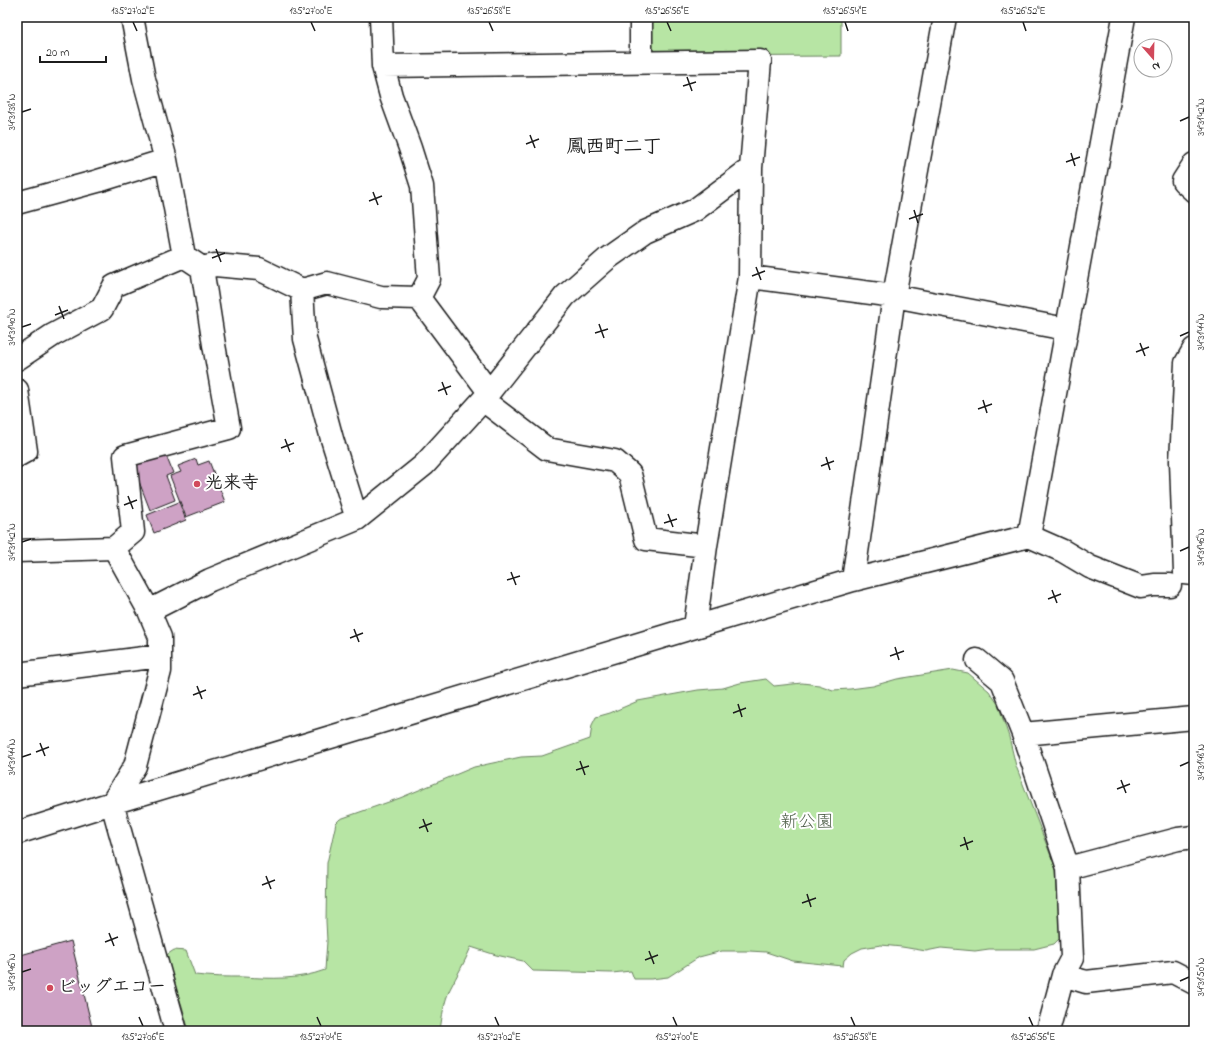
<svg xmlns="http://www.w3.org/2000/svg" width="1211" height="1048" font-family="'Indie Flower','Klee One',sans-serif">
	<rect width="100%" height="100%" fill="#fff"/>
	<filter id="ink" filterUnits="userSpaceOnUse"><feTurbulence type="fractalNoise" baseFrequency=".025" numOctaves="2"/><feDisplacementMap in="SourceGraphic" scale="8" xChannelSelector="R" yChannelSelector="G"/><feConvolveMatrix kernelMatrix="1 2 1 2 8 2 1 2 1" color-interpolation-filters="sRGB"/></filter>
	<g filter="url(#ink)">
		<path fill="#b7e5a4" stroke="#6a8060" d="M652 17H841V56L651 57Z
			M953 670 968 673 989 691 998 704 1009 737 1016 766 1056 869 1060 938 1054 944 1034 949H989L975 951 941 948 926 951 902 947 881 945 862 948 852 953 844 960 843 966 793 961 766 952 749 951H722L699 957 668 977 651 979H634L631 971 612 973 533 971 523 961 496 955 471 947C465 962 457 975 450 989 444 1002 442 1016 440 1031H189L182 1006 165 956 174 950 186 951 195 975C211 977 228 977 244 977 272 979 298 980 325 970L327 941 326 921 327 863 336 823 340 819 400 798 474 767 521 757 542 756 590 739 592 725 596 717 610 713 638 701 698 690 723 688 740 683 766 679 774 686 802 683 819 685 833 690 850 689 873 686 897 679Z"/>
		<path fill="#cea2c5" stroke="#1c1c1c" d="M165 453 173 473 166 476 175 500 150 510 133 466Z
			M196 459 198 465 209 461 225 502 186 517 170 476 181 472 178 466Z
			M179 502 186 520 154 533 147 515Z
			M71 941 93 1031H20L17 1020V956Z"/>
		<g fill="none" stroke-linecap="round" stroke-linejoin="round">
			<g stroke="#1c1c1c" stroke-width="25">
				<path id="minor" d="M132 17 144 79 166 160
					M381 17 383 66 391 96 410 148 422 186 429 279 419 298 489 392
					M641 62V17
					M383 66 760 61 751 168 750 277 706 546 695 627
					M1194 164 1183 181 1194 191
					M17 203 98 181 166 160 184 256 202 268 214 345 229 428 125 456 133 532 114 548 17 551
					M202 268 215 265 259 269 302 290 305 339 332 439 357 519
					M750 277 894 296 1066 329
					M302 290 327 283 381 297 419 298
					M1194 349 1186 363 1181 461 1185 573 1194 574
					M17 359 53 335 102 309 114 286 184 256
					M17 390 26 451 17 456
					M483 400 547 449 615 461 630 474 646 539 706 546
					M1029 536 1124 17
					M114 548 149 611 160 637V671L135 766 112 803 176 1031
					M853 580 894 296 945 17
					M149 611 210 580 357 519 424 465 483 400 565 296 608 258 645 232 695 210 751 168
					M977 660 1002 681 1023 734 1068 868 1072 958 1063 975 1048 1031
					M17 674 160 656
					M1023 734 1194 718
					M17 833 112 803 695 627 853 580 1029 536 1063 551 1090 567 1141 587 1154 585H1170
					M1068 868 1178 839 1194 837
					M1063 975 1086 982 1173 972 1194 983"/>
			</g>
			<use href="#minor" stroke="#fff" stroke-width="22"/>
		</g>
	</g>
	<path fill="none" stroke="#1c1c1c" stroke-width="1.5" d="M133 22 137 31M311 22 315 31M489 22 493 31M667 22 671 31M845 22 848 31M1023 22 1026 31M687 77 692 91M683 86 696 82M22 112 31 109M1180 121 1189 117M530 135 535 148M526 144 539 139M1071 153 1075 166M1066 162 1080 157M373 192 378 205M369 201 382 196M914 210 918 223M909 219 923 214M216 249 221 262M212 258 225 253M756 267 761 280M752 276 765 271M59 306 64 319M55 315 68 310M599 324 604 338M22 327 31 324M595 333 608 329M1180 336 1189 332M1140 343 1145 356M1136 352 1149 347M442 382 447 395M438 391 451 386M983 400 987 413M978 409 992 404M285 439 290 452M281 448 294 443M826 457 830 470M821 466 834 461M128 496 133 509M124 505 137 500M668 514 673 527M664 523 677 519M22 542 31 539M1180 551 1189 547M511 572 516 585M507 580 520 576M1052 590 1057 603M1048 599 1061 594M354 629 359 642M350 638 363 633M895 647 899 660M890 656 904 651M197 686 202 699M193 695 206 690M738 704 742 717M733 713 746 708M40 743 45 756M36 752 49 747M22 757 31 754M580 761 585 775M1180 766 1189 762M576 770 589 766M1121 780 1126 793M1117 789 1130 784M423 819 428 832M419 828 432 823M964 837 968 850M960 846 973 841M266 876 271 889M262 885 275 880M807 894 811 907M802 903 816 898M109 933 114 946M105 942 118 937M649 951 654 964M645 960 658 955M22 972 31 969M1180 981 1189 977M139 1017 143 1026M317 1017 321 1026M495 1017 499 1026M673 1017 677 1026M851 1017 855 1026M1029 1017 1033 1026"/>
	<g fill="#d1495b" stroke="#fff" stroke-width="1.5">
		<circle cx="197" cy="484" r="4"/>
		<circle cx="50" cy="988" r="4"/>
	</g>
	<g text-anchor="middle" dominant-baseline="central" stroke-width="4" stroke-linejoin="round" paint-order="stroke">
		<g font-size="18" font-weight="bold" fill="#1c1c1c" stroke="#fff" text-anchor="start">
			<text x="205" y="484">光来寺</text>
			<text x="58" y="988">ビッグエコー</text>
		</g>
		<g font-size="18" fill="#52624c" stroke="#fff">
			<text x="807" y="823">新公園</text>
		</g>
		<g font-size="19" font-weight="bold" fill="#1c1c1c" stroke="#fff">
			<text x="614" y="147">鳳西町二丁</text>
		</g>
	</g>
	<rect width="1211" height="1048" fill="none" stroke="#fff" stroke-width="44"/>
	<g transform="translate(1153 58) rotate(160)"><circle r="19" fill="#ffffff" stroke="#a4a4a4"/>
	<path d="M0-3L7 15L0 10L-7 15Z" fill="#d1495b"/>
	<text y="-6" font-size="11" font-weight="bold" text-anchor="middle" fill="#1c1c1c">N</text>
	</g>
	<path d="M40 56v6h66v-6" fill="none" stroke="#1c1c1c" stroke-width="2"/>
	<text x="46" y="56" font-size="12" fill="#1c1c1c" stroke="#ffffff" stroke-width="3" paint-order="stroke">20 m</text>
	<rect x="22" y="22" width="1167" height="1004" fill="none" stroke="#1c1c1c" stroke-width="1.5"/>
	<g font-size="10" text-anchor="middle" fill="#1c1c1c">
		<text x="133" y="14">135°27'02"E</text>
		<text x="311" y="14">135°27'00"E</text>
		<text x="489" y="14">135°26'58"E</text>
		<text x="667" y="14">135°26'56"E</text>
		<text x="845" y="14">135°26'54"E</text>
		<text x="1023" y="14">135°26'52"E</text>
		<text transform="translate(11 112) rotate(-90)" y="4">34°31'38"N</text>
		<text transform="translate(1200 117) rotate(-90)" y="4">34°31'42"N</text>
		<text transform="translate(11 327) rotate(-90)" y="4">34°31'40"N</text>
		<text transform="translate(1200 332) rotate(-90)" y="4">34°31'44"N</text>
		<text transform="translate(11 542) rotate(-90)" y="4">34°31'42"N</text>
		<text transform="translate(1200 547) rotate(-90)" y="4">34°31'46"N</text>
		<text transform="translate(11 757) rotate(-90)" y="4">34°31'44"N</text>
		<text transform="translate(1200 762) rotate(-90)" y="4">34°31'48"N</text>
		<text transform="translate(11 972) rotate(-90)" y="4">34°31'46"N</text>
		<text transform="translate(1200 977) rotate(-90)" y="4">34°31'50"N</text>
		<text x="143" y="1040">135°27'06"E</text>
		<text x="321" y="1040">135°27'04"E</text>
		<text x="499" y="1040">135°27'02"E</text>
		<text x="677" y="1040">135°27'00"E</text>
		<text x="855" y="1040">135°26'58"E</text>
		<text x="1033" y="1040">135°26'56"E</text>
	</g>
</svg>
